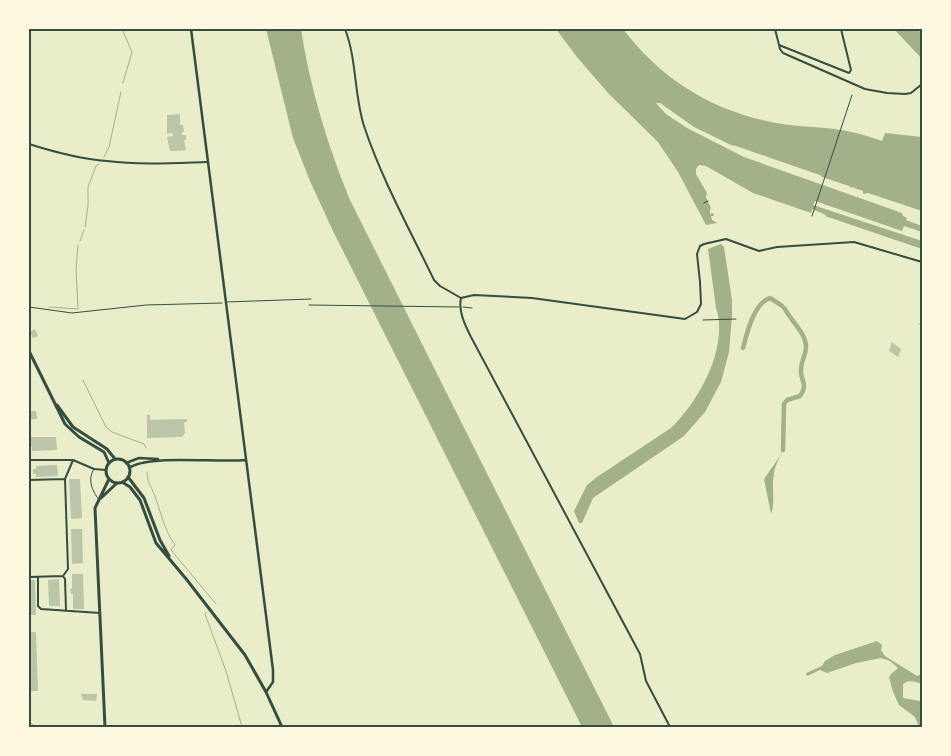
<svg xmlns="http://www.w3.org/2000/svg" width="951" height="756" font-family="Cabin,sans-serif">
	<rect width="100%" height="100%" fill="#e9edc9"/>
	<path fill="#a3b18a" d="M266 29H301C310 88 327 143 349 198L614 727H582L332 229 310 181 293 138Z
		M556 29H623C662 80 712 111 776 123 802 128 830 126 856 133 865 135 873 138 882 141L885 133 922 137V211L868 193 863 194V191L852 187 851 188 849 186 822 177 820 175 736 146 731 145 694 127 660 103H656L666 114 687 128 744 157 902 213 903 216 907 218 906 220 922 226V232L904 226 902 231 815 201 813 205 922 241V249L825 216 826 215 812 209 811 213 753 193 706 166 699 165 696 169V174L707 193 706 197 711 208 710 210V214L713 213 714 216H711L712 220 717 223 706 225 678 172 658 142 608 93 577 57Z
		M894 29H917L922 34V59Z
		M721 244 724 247 732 300V316L729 352 721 382 705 412 684 436 593 498 582 523H579L574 511 587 485 597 477 671 428C699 401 729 347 716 308L708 249Z
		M783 444C782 457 775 463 774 474 771 487 776 501 771 514L764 479 780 456Z
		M877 641 882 645 881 650 885 656 917 676 922 674V684C916 682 909 679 903 684V698L920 701 922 700V727H919L915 717 899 705 893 692 889 677 891 674 898 668 890 661 881 658 856 663 830 672 827 673 820 670 807 676 806 673 822 666 825 661 835 655Z"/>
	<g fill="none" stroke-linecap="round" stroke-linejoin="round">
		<path stroke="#a3b18a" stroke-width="1" d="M122 29 132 52 123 83
			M104 157 109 147 121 92
			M85 227 88 206V187L96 166 99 164
			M80 241 84 230
			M49 307 78 309 76 269 78 245
			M919 324 922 326
			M83 380 106 427 112 432 144 444 146 448
			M147 472C147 481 151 486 154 494 161 512 164 530 175 545L171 550 216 604
			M207 612 205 614 226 671 242 727
			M29 721 35 727"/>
		<path stroke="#a3b18a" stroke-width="4.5" d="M743 348C747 333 754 303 770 298L781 305 785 309C791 321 806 333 806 347 806 354 801 362 801 370 800 381 809 383 800 396L787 400 784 404 783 450"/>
	</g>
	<path fill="#bcc5a7" d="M180 114V125H183L184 132H182V135H186V140H184L186 150 179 151V148L178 151H170L167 137 173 136 172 133 167 134V115Z
		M35 329 38 336 33 338 30 332Z
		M892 342 901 349 898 357 889 351Z
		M29 411H36L37 419H29Z
		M147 415H150V420L187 419V422H184L185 433 182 437 147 438Z
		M31 437H56L57 450 32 451V447L29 445Z
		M57 465 58 476 36 477V474H33V469H36V466Z
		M69 479H80L82 518 71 519Z
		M71 529H82L83 563 72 564Z
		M72 574H83L84 609H73V594H71V592L70 589H72Z
		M59 579 60 606H49L48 580Z
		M29 580H35L36 615H29Z
		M29 632H36L38 691H29Z
		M81 694H97L96 701 83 700Z"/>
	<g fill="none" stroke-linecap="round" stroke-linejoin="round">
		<path stroke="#344e41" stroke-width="1" d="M704 203 708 201
			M812 216 852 95
			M309 305 459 307
			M29 307 72 313 146 305 222 303
			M463 307 472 308
			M703 320 736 319"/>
		<path stroke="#344e41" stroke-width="1" d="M226 302 311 299
			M94 469C87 480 92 490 99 500"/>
		<path stroke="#344e41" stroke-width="2" d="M345 29C357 60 354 95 364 126 382 180 410 230 434 280L440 286 461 298
			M775 29 780 49 783 53 865 89 887 93 905 94 911 93 922 84
			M779 45 849 73 851 70 841 29
			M29 144C54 152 81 159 107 161 140 165 174 163 207 162
			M29 460H73L94 469 106 470
			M29 480 65 479
			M63 576 68 569 65 479 73 460
			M63 576 65 579 66 610
			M29 577 63 576
			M38 577V606L41 609 100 613
			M670 727 646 681 640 654 471 337C465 325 458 311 461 298L474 295 532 298 685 319 697 312 701 304 700 282 697 254 700 246 704 244 726 239 759 251 777 247 854 242 922 262"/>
		<path stroke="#344e41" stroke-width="2.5" d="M191 29 273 670V682L266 692
			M126 463 139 458 158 459
			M129 468C148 454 218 463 246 460"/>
		<path stroke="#344e41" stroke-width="3" d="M101 498 117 483
			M105 727 95 508 109 479"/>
		<path stroke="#344e41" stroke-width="3" d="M29 351 65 424 79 437 104 452 109 463
			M57 405 73 427 107 449 115 459
			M106 471a12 12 0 1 1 24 0a12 12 0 1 1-24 0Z
			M128 477 144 498 160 540 169 556
			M122 482 130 487 140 500 156 543 187 580 245 655 266 692 282 727"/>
	</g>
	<rect width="951" height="756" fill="none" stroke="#fefae0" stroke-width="60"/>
	<rect x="30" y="30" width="891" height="696" fill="none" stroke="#344e41" stroke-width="2"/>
</svg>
